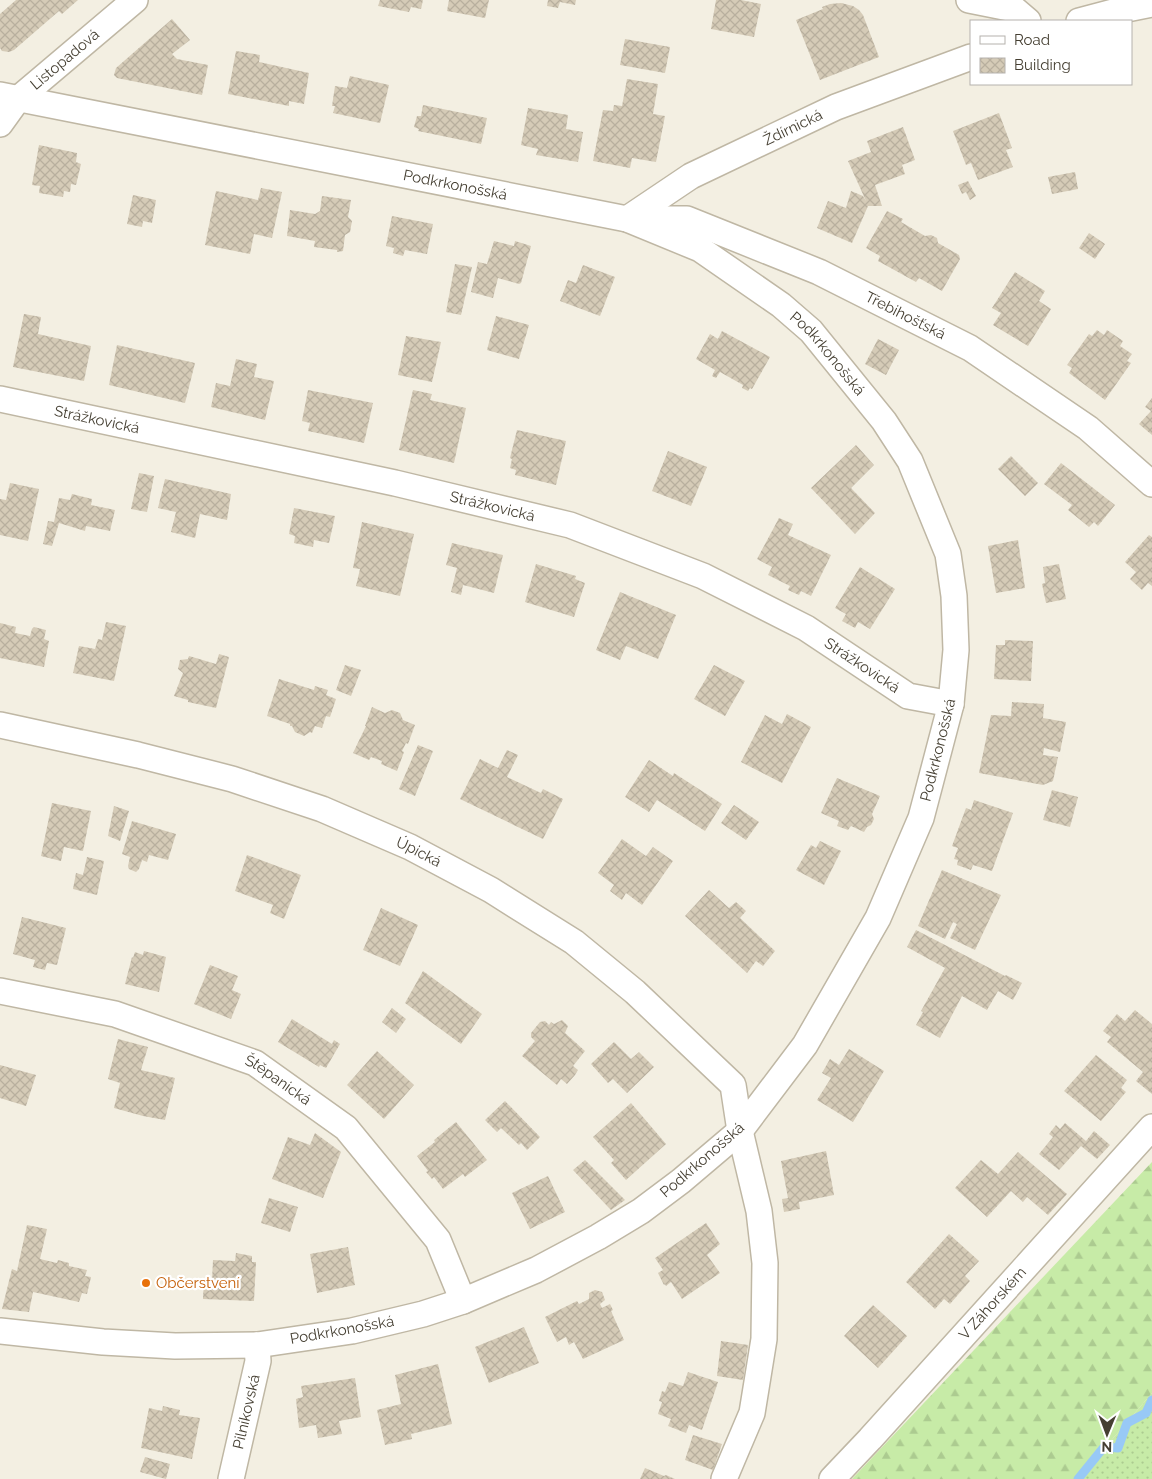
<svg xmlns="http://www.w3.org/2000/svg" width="1152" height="1479" font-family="Raleway,sans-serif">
	<defs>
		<pattern id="grass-dots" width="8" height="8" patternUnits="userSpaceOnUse" patternTransform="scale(1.25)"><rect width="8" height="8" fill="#c7eba7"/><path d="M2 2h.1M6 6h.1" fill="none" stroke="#accb90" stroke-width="1.8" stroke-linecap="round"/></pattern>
		<pattern id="forest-firs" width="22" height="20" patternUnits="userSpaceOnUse" patternTransform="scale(1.25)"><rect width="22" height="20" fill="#c7eba7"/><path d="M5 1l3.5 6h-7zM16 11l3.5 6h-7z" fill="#accb90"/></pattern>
		<pattern id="building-cross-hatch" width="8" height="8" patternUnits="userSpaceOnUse" patternTransform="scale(1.25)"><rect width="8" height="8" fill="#d5cbb7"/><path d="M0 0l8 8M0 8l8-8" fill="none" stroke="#b8af9e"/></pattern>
	</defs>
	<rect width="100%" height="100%" fill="#f3efe2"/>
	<path fill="url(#grass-dots)" d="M1152 1393V1479H1078Z"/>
	<path fill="url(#forest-firs)" d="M1152 1162V1393L1078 1479H852Z"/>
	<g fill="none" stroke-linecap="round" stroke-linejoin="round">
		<path stroke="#98c9f6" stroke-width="9" d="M1078 1479 1104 1447 1118 1448 1127 1423 1146 1413 1152 1400"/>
	</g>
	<path fill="url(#building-cross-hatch)" d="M16 0H78L62 14 59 11 14 50 9 52 2 51 0 48V14Z
		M380 0H423L421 9 411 7 409 12 378 6Z
		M449 0H489L485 18 447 11Z
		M548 0H576L575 5 560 2 558 8 547 6Z
		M716 0H741L761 4 754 37 711 29Z
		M841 3 853 6 859 10 863 15 879 57 820 80 796 20 823 9 822 7 830 4Z
		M172 19 190 40 172 54 177 59 208 65 202 95 117 78 114 75 116 68Z
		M625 39 670 47 665 73 620 65Z
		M236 51 260 55 259 62 309 73 304 104 289 101V106L228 94Z
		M350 76 389 85 380 123 333 113 335 106H332L335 86 347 88Z
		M627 79 658 84 653 114 665 116 656 162 632 158 630 168 593 161 603 110 613 111 614 105 622 106Z
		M423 105 487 118 481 144 418 131 419 129 414 127 417 116H421Z
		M528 108 568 115 566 129 583 132 578 162 536 155 538 149 521 145Z
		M999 113 1012 148 1006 150 1013 167 978 180 971 163 966 165 953 131Z
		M903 127 915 160 902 165 905 174 875 185 882 206H868L852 243 817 228 828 201 846 208 851 191 863 196 866 201 848 161 871 152 867 141Z
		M39 145 77 153 76 162 81 164 76 185 71 184 70 192 64 191 63 197 39 193 40 186 32 185Z
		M1075 172 1078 189 1052 194 1048 177Z
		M968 181 976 196 970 200 966 192 962 194 958 185Z
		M261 188 282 192 272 238 254 234 250 254 205 245 216 191 258 200Z
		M133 195 156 200 152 223 143 221 142 227 127 224Z
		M322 196 351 200 348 217 352 221 350 232 345 235 343 251 337 252V250L314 247 315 241 287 236 290 210 315 214 320 211Z
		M887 211 903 219 901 222 925 236 931 235 937 238 938 243 959 255 960 259 942 291 919 278 916 282 878 261 880 256 866 248Z
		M392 216 433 224 427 254 405 250 403 256 393 253 394 248 386 246Z
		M1089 233 1105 244 1095 259 1079 248Z
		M494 241 514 246 515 241 531 246 521 283 519 284 498 278 493 298 471 292 478 262 487 264Z
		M455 264 472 267 461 315 446 312Z
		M583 265 615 277 600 316 560 301 568 280 576 283Z
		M1015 272 1045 291 1039 301 1051 309 1028 346 993 325 1001 313 992 308Z
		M24 314 41 317 38 334 91 346 84 381 13 367Z
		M496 316 529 325 519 359 487 350Z
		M1097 330 1104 335 1107 330 1123 341 1120 346 1132 354 1127 361 1131 363 1105 400 1069 373 1072 368 1067 365 1089 334 1092 336Z
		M722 331 770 357 752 389 750 388 748 391 742 388 743 385 720 372 716 378 712 376 715 370 696 359 710 334 718 339Z
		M406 336 441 342 432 382 398 375Z
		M878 339 899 350 886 375 865 364Z
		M117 345 195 363 185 403 109 385Z
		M236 359 257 364 254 377 274 381 265 420 211 407 216 383 230 386Z
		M308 390 373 403 364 443 308 431 310 423 302 421Z
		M413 390 432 394 430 400 466 408 454 463 399 450Z
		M1152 398V435L1139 424 1151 411 1145 407Z
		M517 430 566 441 556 485 515 475 516 470 510 468 512 459 510 458Z
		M856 445 874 465 851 488 875 513 855 534 811 488Z
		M668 451 707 467 691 506 652 491Z
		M1011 456 1038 483 1025 496 998 469Z
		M1061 463 1115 505 1098 526 1094 522 1089 527 1068 510 1072 505 1044 484Z
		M139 473 154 476 147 512 131 509Z
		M165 479 231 494 227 520 200 514 195 538 171 532 176 512 158 508Z
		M10 483 39 489 28 541 0 535V499L6 500Z
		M72 494 92 499 91 505 115 510 110 531 86 526 85 531 59 523 52 546 43 544 48 521 54 522 59 498 70 500Z
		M294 508 335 516 329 543 314 540 313 547 294 543 295 536 289 534Z
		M779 518 793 524 788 535 831 555 811 596 801 591 799 595 788 590 790 586 768 575 772 567 757 559Z
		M362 522 414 534 400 596 356 586 360 569 353 568Z
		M1149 535 1152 537V586L1148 583 1142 590 1130 579 1136 572 1125 562Z
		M1018 540 1025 588 996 593 988 546Z
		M452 543 503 555 494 593 463 585 461 595 451 592 457 568 446 565Z
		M536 564 576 576 575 579 585 583 574 617 525 602Z
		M1059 564 1066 599 1046 603 1042 584 1045 583 1043 567Z
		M860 567 895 589 870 629 858 622 855 628 842 621 846 614 835 608Z
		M620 592 676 615 658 659 626 646 620 660 596 650Z
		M106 622 126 626 114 681 73 673 79 646 95 649 98 639 102 640Z
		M0 623 16 627 15 633 30 636 32 629 34 627 46 630 44 639 49 641 44 667 0 658Z
		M1005 640 1033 641 1031 681 994 679 996 645H1005Z
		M219 654 229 657 216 708 188 702V700L174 696 183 673 178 669 180 660 188 659 189 656 216 664Z
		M345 665 361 670 351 696 336 690Z
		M714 665 745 681 725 716 694 699Z
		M279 679 314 690 315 686 328 690 326 695 336 699 330 717 326 716 322 728 315 726 312 733 310 732 304 736 295 732 292 726H290V724L267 716Z
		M1012 702 1044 704 1043 718 1066 722 1060 752 1044 748 1043 755 1058 757 1053 781 1043 785 979 773 991 715 1011 716Z
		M372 707 385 713 392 710 400 713 403 720 415 725 408 744 406 743 402 751 404 752 397 771 381 764 382 761 371 757 369 760 353 753 366 726H365Z
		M787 714 811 727 782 783 741 762 765 715 782 724Z
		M418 745 433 751 415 796 399 789Z
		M507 750 518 755 507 777 541 793 543 789 563 799 543 839 460 799 480 759 498 768Z
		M649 760 673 776 674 773 722 804 705 831 657 800 649 812 625 797Z
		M837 778 880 796 872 814 874 819 871 825 867 827 864 832 851 826 848 830 837 826 839 821 821 813Z
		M1052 790 1078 797 1070 827 1043 820Z
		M974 800 1013 813 992 871 973 865 971 870 957 865 958 860 954 859 958 848 952 846 966 808 971 810Z
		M52 803 91 811 83 851 64 847 61 861 41 856Z
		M734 805 759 822 746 840 721 823Z
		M114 806 129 811 120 841 108 836Z
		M132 821 176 834 168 860 149 855 147 862 142 860 139 869 136 872 129 869 128 866 130 857 122 854Z
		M622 839 646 856 653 847 673 861 642 905 626 893 622 900 610 891 614 885 598 873Z
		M820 841 841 851 824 885 796 870 811 845 816 848Z
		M247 855 301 875 284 919 270 913 273 905 235 891Z
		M87 857 104 861 97 895 73 889 76 873 83 875Z
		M942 870 1001 895 975 950 950 938 957 924 953 922 945 939 918 926Z
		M709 890 729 908 736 902 746 911 740 918 775 951 763 966 756 961 747 973 685 916Z
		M381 908 418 925 400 966 363 950Z
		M22 917 66 928 57 965 47 963 45 970 33 967 35 960 13 954Z
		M916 930 1005 976 1006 975 1022 983 1013 1000 998 991 987 1010 962 996 940 1038 916 1025 923 1012 921 1011 945 968 907 947Z
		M144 951 166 957 159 992 125 984 132 957 133 958 135 952 143 955Z
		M210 965 238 976 232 990 241 994 231 1019 194 1004Z
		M423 971 482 1014 461 1044 405 1003Z
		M392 1008 406 1019 396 1033 382 1022Z
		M1135 1010 1152 1024V1094L1136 1081 1143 1072 1107 1042 1111 1037 1103 1031 1117 1014 1125 1021Z
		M292 1019 332 1044 334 1040 340 1044 326 1068 320 1065 319 1067 278 1042Z
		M562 1020 568 1026 565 1033 585 1051 573 1066 578 1070 575 1075 567 1084 561 1079 557 1085 522 1056 535 1041 531 1037V1033L540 1022 545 1021 549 1025 551 1022 554 1024Z
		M118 1039 148 1047 141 1070 175 1078 165 1120 143 1116 114 1108 120 1083 108 1079Z
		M614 1042 631 1059 639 1052 654 1067 627 1093 613 1079 608 1083 591 1064Z
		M849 1049 884 1071 853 1122 817 1100 831 1078 822 1073 830 1059 839 1065Z
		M377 1051 414 1085 384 1119 347 1085Z
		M1096 1055 1127 1080 1121 1088 1126 1092 1101 1121 1064 1091Z
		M0 1065 36 1075 26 1106 0 1098Z
		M505 1101 540 1137 527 1150 521 1143 519 1145 501 1128 497 1132 485 1120Z
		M631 1103 666 1144 626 1180 611 1163 614 1160 593 1137Z
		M456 1122 487 1160 465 1177 463 1174 443 1189 434 1177 432 1179 426 1172 428 1171 417 1156 435 1142 434 1140Z
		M1065 1123 1086 1141 1094 1131 1110 1145 1097 1159 1081 1146 1059 1170 1039 1154 1053 1137 1049 1134 1056 1125 1060 1129Z
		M315 1133 341 1152 323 1198 272 1179 288 1137 310 1145Z
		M826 1151 834 1195 799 1202 800 1209 784 1212 782 1199 788 1198 781 1161Z
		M1018 1152 1067 1194 1048 1215 1027 1197 1023 1202 1011 1191 987 1217 955 1188 981 1160 998 1174Z
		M585 1160 625 1200 611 1210 573 1170Z
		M548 1176 565 1212 530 1229 512 1193Z
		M269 1198 298 1207 290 1232 261 1223Z
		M706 1223 720 1244 707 1255 720 1273 682 1299 671 1282 666 1286 665 1284 664 1285 658 1273 663 1270 655 1258Z
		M27 1225 47 1229 40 1259 57 1263 58 1260 69 1263V1266L87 1270 85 1276 91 1277 87 1294 82 1293 79 1302 33 1292 29 1312 2 1309 12 1269 17 1271Z
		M949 1234 979 1261 965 1276 970 1281 950 1304 944 1299 935 1309 906 1282Z
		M348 1247 355 1285 317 1293 310 1254Z
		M236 1253 252 1256V1262H256L254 1301 203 1299 204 1279 212 1280 213 1260 235 1261Z
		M595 1290 602 1292 605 1300 600 1304 602 1308 610 1304 613 1310 611 1311 624 1340 583 1359 574 1342 569 1345 566 1337 557 1342 545 1317 577 1301 579 1304 589 1299V1293Z
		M873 1305 907 1336 878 1368 844 1336Z
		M524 1327 539 1363 489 1383 475 1347Z
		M721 1341 748 1345 743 1380 717 1376Z
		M438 1364 452 1424 411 1434 412 1439 385 1445 377 1410 401 1404 395 1375Z
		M688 1372 718 1382 702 1430 689 1425 686 1433 668 1426 671 1419 658 1414 662 1402 659 1401 662 1391 665 1392 669 1382 683 1386Z
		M355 1378 361 1417 339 1421 342 1434 318 1438 316 1425 299 1428 296 1399 303 1397 301 1386Z
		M163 1406 180 1410 179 1415 200 1418 192 1459 141 1448 149 1408 162 1411Z
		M693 1435 722 1444 713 1470 685 1460Z
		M145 1457 170 1464 166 1479 140 1472Z
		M645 1468 664 1476 666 1475 675 1479H640Z"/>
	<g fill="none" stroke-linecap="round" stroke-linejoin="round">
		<g stroke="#bfb7a4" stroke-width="28">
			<g id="street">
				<path d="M969 0 1014 9 1028 21"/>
				<path d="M1079 21 1117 11 1152 4"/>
				<path id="s1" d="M0 95 627 219 700 249 781 305 811 331 884 421 910 461 948 554 954 596 956 650 951 704 921 818 878 918 805 1045 740 1131 681 1181 641 1211 598 1237 536 1270 463 1301 423 1314 352 1331 257 1345 175 1346 103 1342 0 1331"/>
				<path id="s2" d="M0 124 18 99 135 0"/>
				<path id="s3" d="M627 219 691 176 836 107 971 57"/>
				<path id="s4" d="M640 219H687L819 272 970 348 1088 428 1152 484"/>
				<path id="s5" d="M0 399 395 483 570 525 703 576 806 628 908 696 951 704"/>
				<path id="s6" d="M0 725 138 755 232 779 322 809 410 847 491 890 574 942 635 992 733 1085 740 1131 759 1211 765 1263 764 1339 752 1413 724 1479"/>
				<path id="s7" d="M0 991 115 1014 255 1063 346 1128 438 1240 463 1301"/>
				<path id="s8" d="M231 1479 258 1361 257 1345"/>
				<path id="s9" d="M832 1479 870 1439 1152 1127"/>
			</g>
		</g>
		<use href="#street" stroke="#fff" stroke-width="25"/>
	</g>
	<circle fill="#e8710a" stroke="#fff" stroke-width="2" cx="146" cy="1283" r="5"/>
	<g text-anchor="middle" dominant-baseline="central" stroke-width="4.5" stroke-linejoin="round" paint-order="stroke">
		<g font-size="15" fill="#453f32" stroke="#fff">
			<text stroke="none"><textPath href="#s2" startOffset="92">Listopadová</textPath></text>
			<text stroke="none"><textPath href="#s3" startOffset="190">Ždírnická</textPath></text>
			<text stroke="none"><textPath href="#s1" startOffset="464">Podkrkonošská</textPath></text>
			<text stroke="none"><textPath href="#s4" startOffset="286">Třebihošťská</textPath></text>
			<text stroke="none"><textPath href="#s1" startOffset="884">Podkrkonošská</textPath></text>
			<text stroke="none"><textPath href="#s5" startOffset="99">Strážkovická</textPath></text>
			<text stroke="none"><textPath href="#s5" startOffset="504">Strážkovická</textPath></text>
			<text stroke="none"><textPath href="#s5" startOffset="909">Strážkovická</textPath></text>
			<text transform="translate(938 750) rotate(-76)">Podkrkonošská</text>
			<text stroke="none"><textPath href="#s6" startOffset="439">Úpická</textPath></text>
			<text stroke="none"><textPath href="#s7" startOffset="294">Štěpanická</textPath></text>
			<text transform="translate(702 1160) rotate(-41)">Podkrkonošská</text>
			<text stroke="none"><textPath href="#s9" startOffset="238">V Záhorském</textPath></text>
			<text transform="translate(342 1330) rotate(-10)">Podkrkonošská</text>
			<text stroke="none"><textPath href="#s8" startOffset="69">Pilníkovská</textPath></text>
		</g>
		<g font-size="15" fill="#c56008" stroke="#fff" text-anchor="start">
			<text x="156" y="1283">Občerstvení</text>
		</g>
	</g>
	<rect x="970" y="20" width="162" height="65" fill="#ffffff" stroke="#b5b2ad"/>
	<rect x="980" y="36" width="25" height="8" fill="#ffffff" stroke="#b5b2ad"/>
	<text x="1014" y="45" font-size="15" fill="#453f32">Road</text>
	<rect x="980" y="58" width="25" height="15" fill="url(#building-cross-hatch)" stroke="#b5b2ad"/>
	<text x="1014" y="70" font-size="15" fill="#453f32">Building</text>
	<g transform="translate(1107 1434) rotate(181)" stroke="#ffffff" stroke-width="4" paint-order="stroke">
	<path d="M0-4L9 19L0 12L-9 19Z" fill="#453f32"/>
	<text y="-8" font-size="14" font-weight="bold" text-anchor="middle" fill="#453f32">N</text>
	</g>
</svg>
